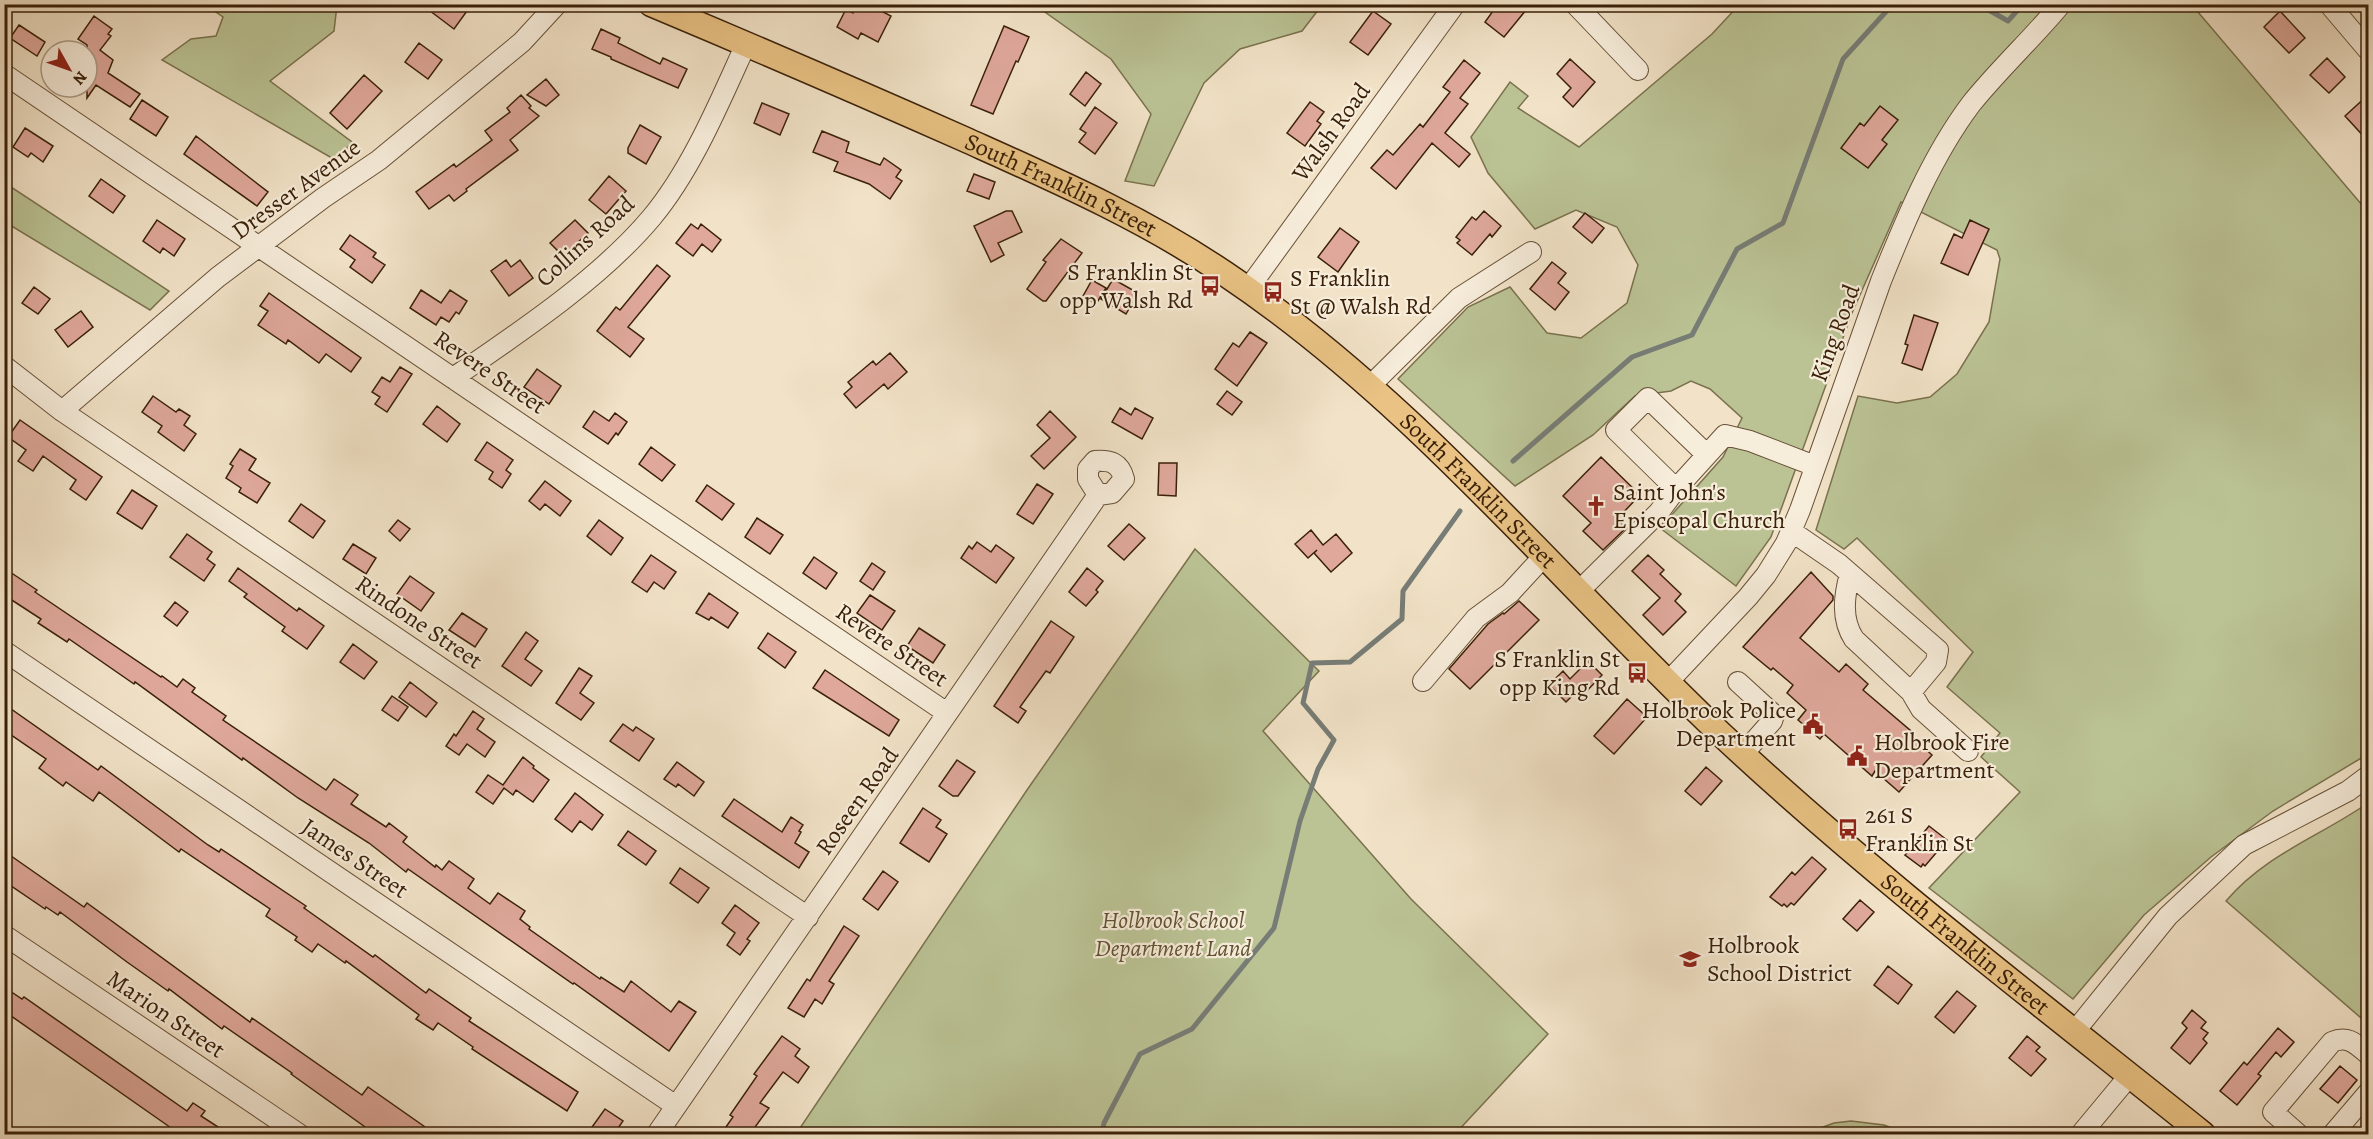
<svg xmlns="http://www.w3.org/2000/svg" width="2373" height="1139" font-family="Alegreya,serif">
	<rect width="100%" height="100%" fill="#f2e3c8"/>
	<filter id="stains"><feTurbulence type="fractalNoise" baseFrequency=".00333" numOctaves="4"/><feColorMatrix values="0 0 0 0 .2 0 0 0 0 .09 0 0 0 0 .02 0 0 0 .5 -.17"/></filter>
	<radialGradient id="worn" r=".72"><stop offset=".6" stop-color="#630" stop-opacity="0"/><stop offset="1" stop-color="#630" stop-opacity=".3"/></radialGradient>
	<path fill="#bbc395" stroke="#7a724e" stroke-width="1.5" d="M187 5H337L334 31 270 81 352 142 337 161 162 60 191 39 216 36 223 17 207 6Z
		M1035 5H1322L1302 31 1240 49 1204 83 1154 186 1125 181 1151 114 1111 59Z
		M1739 5H2192L2362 205 2368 209V754L2273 811 2211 857 2144 915 2073 999 1929 888 2020 792 1981 757 2000 733 1947 687 1973 652 1857 538 1844 549 1816 530 1858 396 1897 403 1930 397 1957 374 1989 322 2000 259 1997 250 1901 202 1852 313 1771 537 1736 586 1660 528 1723 457 1742 418 1710 389 1691 381 1671 391 1635 396 1593 435 1515 486 1398 379 1468 307 1510 287 1547 333 1581 338 1627 303 1638 265 1617 227 1576 210 1535 229 1488 173 1471 137 1510 82 1528 96 1518 108 1579 147 1712 34Z
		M4 183H5L169 291 150 310 5 222Z
		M1195 549 1319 671 1263 731 1411 899 1548 1034 1455 1134H796L1027 790Z
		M2368 803V1024L2226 901C2266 854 2319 837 2368 803Z
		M1851 1121 1884 1125 1908 1134H1804L1834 1123Z"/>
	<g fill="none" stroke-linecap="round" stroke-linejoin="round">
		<path stroke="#777d76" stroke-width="5" d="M1978 4 2008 21 2023 4
			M1513 461 1632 357 1692 335 1737 249 1783 223 1843 59 1893 4
			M1102 1134 1104 1123 1140 1054 1192 1029 1274 928 1300 821 1318 769 1334 740 1303 703 1312 663 1350 662 1402 619 1403 591 1460 511"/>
	</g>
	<path fill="#dfa89b" stroke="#3a2008" stroke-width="1.5" d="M421 4H472L454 29Z
		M857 4H868L891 16 878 42 861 33 858 39 837 27 846 9 853 13Z
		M1498 4H1518L1526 10 1504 37 1485 22Z
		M1373 11 1391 24 1368 55 1350 42Z
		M2280 11 2305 38 2289 53 2264 27Z
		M94 16 112 29 108 34 111 36 100 50 113 60 108 73 140 94 130 107 96 85 87 98V45L78 39Z
		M19 25 45 42 37 56 10 38Z
		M1004 26 1029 37 1018 62 1016 61 993 114 971 105Z
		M601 29 620 38 618 43 660 64 663 58 687 69 678 88 611 59V57L592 49Z
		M419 43 442 60 428 79 405 62Z
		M2327 58 2345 77 2329 93 2310 75Z
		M1570 59 1595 82 1573 107 1563 97 1571 88 1557 74Z
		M1464 60 1480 73 1460 98 1468 104 1445 133 1470 154 1459 167 1432 143 1396 189 1371 168 1387 150 1393 155 1420 124 1423 127 1450 92 1443 87Z
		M1086 72 1101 84 1085 106 1070 94Z
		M364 75 382 91 347 129 330 113Z
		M546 79 559 95 546 106 527 95Z
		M521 95 531 106 529 108 539 116 510 140 518 150 466 189 467 191 454 201 449 195 429 209 416 192 454 164 456 167 492 140 485 131 510 112 507 108Z
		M2368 95V141L2345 116Z
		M142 100 168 117 156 136 130 119Z
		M1310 102 1324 112 1317 121 1321 124 1305 146 1287 133Z
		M762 103 789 114 780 135 754 123Z
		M1880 106 1898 120 1882 140 1887 144 1868 168 1841 148 1860 123 1864 126Z
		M1095 107 1117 123 1095 154 1079 142 1086 133 1080 129Z
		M640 125 661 137 646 164 628 153V148Z
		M25 128 53 146 43 162 31 153 28 157 13 147Z
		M822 131 849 142 846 152 880 165 884 158 901 170 896 177 902 181 890 199 869 184 834 171 838 162 813 152Z
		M196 136 268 192 257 206 184 154Z
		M974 174 995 182 989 199 967 191Z
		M609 176 626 191 606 214 589 200Z
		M101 179 125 196 113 213 89 196Z
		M1006 211H1012L1022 232 998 243 1004 255 991 262 974 226Z
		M1484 211 1501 226 1492 237 1490 234 1472 255 1457 243 1460 240 1456 237 1472 217 1476 220Z
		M1585 213 1604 228 1592 243 1573 227Z
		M157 220 185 239 174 256 163 248 160 253 143 241Z
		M575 220 588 233 563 256 550 243Z
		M1970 220 1989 229 1968 275 1941 263 1954 234 1962 238Z
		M691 224 698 229 701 224 721 240 712 252 702 244 693 256 676 243Z
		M1340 228 1359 242 1338 272 1318 257Z
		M350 235 376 253 373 257 385 265 372 283 350 267 355 260 340 249Z
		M1061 239 1082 253 1046 301H1043L1027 289 1046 262 1043 260Z
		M506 260 511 267 520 260 533 278 509 296 491 271Z
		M1552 262 1566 273 1558 283 1569 292 1555 310 1530 289Z
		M657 265 670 276 628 327 644 339 630 357 597 331 616 307 620 310Z
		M1113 279 1138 293 1126 314 1101 299Z
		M1092 280 1106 288 1096 304 1083 296Z
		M34 287 50 299 38 314 22 303Z
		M421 290 441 303 450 290 467 301 459 314 456 312 449 322 441 317 436 325 410 308Z
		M269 293 361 358 351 372 326 354 319 363 288 340 286 344 258 325 268 311 260 306Z
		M81 311 93 327 68 347 55 330Z
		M1914 315 1938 323 1922 370 1902 363 1908 345 1905 344Z
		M1250 332 1267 343 1237 386 1215 369 1233 343 1239 347Z
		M890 353 907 372 888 389 884 384 856 408 844 394 852 387 848 382 873 361 876 365Z
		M400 367 412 374 387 412 375 404 380 397 372 392 382 377 390 382Z
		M537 369 561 386 549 404 524 387Z
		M1227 391 1242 402 1232 415 1217 404Z
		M153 396 176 412 179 409 190 416 184 425 196 434 184 451 158 432 162 426 142 412Z
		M437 406 460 424 447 442 423 424Z
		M1120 408 1131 415 1135 408 1153 418 1142 439 1112 422Z
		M594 411 609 421 615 413 627 422 618 435 616 433 608 444 583 427Z
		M1050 411 1076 437 1044 469 1031 456 1050 438 1037 425Z
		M20 420 102 477 86 500 70 489 76 480 43 456 33 471 18 461 26 450 8 437Z
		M487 442 513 460 506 470 511 474 502 488 489 479 493 472 475 460Z
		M651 447 675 465 662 481 639 464Z
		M240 449 256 459 249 470 270 483 257 503 239 492 241 488 226 478 233 466 230 464Z
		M1601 457 1640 495 1617 519 1626 528 1603 550 1583 531 1591 523 1563 496Z
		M1159 463H1177L1176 496 1158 495Z
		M545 481 571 501 560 516 545 504 540 510 529 501Z
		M1037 484 1053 494 1033 524 1017 514Z
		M707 485 734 504 722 520 696 501Z
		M132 490 157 506 142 529 117 513Z
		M301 504 325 521 313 538 289 521Z
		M757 518 783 535 770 554 745 537Z
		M398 520 410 529 400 541 389 531Z
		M599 520 623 538 611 555 587 536Z
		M1129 524 1145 538 1124 560 1108 546Z
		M1311 530 1323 545 1336 534 1352 553 1331 572 1314 553 1317 550 1308 558 1295 544Z
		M187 534 212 552 207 559 215 565 204 581 170 557Z
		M977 542 991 552 996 545 1014 558 996 583 961 558 969 546 972 549Z
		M353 544 376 558 366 574 343 559Z
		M651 555 676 572 664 589 654 582 647 592 632 582Z
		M1648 555 1664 570 1660 574 1681 594 1675 601 1686 612 1663 635 1643 615 1660 598 1632 571Z
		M814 557 837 573 826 589 803 573Z
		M872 563 885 572 873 590 860 581Z
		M4 568 37 590 35 592 161 677 162 676 177 687 183 679 195 688 192 692 226 716 223 720 326 790 334 779 358 795 351 804 386 827 389 823 407 837 403 842 435 867 436 865 442 870 449 861 474 879 468 888 490 904 498 893 525 911 520 919 530 927 529 929 600 979 601 977 624 992 631 981 671 1012 679 1001 696 1012 669 1051 574 983 573 984 408 869 406 872 369 843 298 798 243 758 242 760 135 682 134 684 69 639 67 642 38 623 41 619 4 595Z
		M238 568 297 611 299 608 324 626 307 649 282 631 285 627 244 597 247 594 229 581Z
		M1087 568 1103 581 1096 590 1098 592 1086 606 1069 592Z
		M1811 572 1833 596V600L1800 638 1839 672 1846 664 1868 684 1863 690 1911 731 1909 734 1932 755 1899 792 1875 771 1872 776 1824 734 1820 739 1798 720 1806 710 1787 693 1793 685 1773 668 1771 670 1743 647Z
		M410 576 434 593 421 611 397 594Z
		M709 593 738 613 728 628 711 617 709 620 696 613Z
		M870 595 895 611 882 630 857 613Z
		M1519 601 1539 620 1470 689 1449 669 1488 624 1503 613 1504 614Z
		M175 602 188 612 177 626 164 616Z
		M462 613 487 629 475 647 449 630Z
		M1051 621 1074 637 1050 673 1046 671 1020 707 1026 711 1018 723 994 706Z
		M919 628 945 645 933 663 907 646Z
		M526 632 538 641 525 659 542 671 531 686 502 666Z
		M768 633 796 652 785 668 758 648Z
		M353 644 377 662 364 679 340 662Z
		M1588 661 1602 675 1583 695 1578 690 1566 702 1549 685 1563 671 1570 679Z
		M579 668 592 676 580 693 594 703 581 720 556 703Z
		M825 670 899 720 889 736 813 688Z
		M410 682 437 703 426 717 399 697Z
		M392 696 408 707 398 721 382 710Z
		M1627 699 1647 717 1614 754 1594 736Z
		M4 704 98 770 101 766 208 845 219 852 221 849 306 906 304 908 373 957 375 955 426 993 429 989 471 1018 469 1021 578 1092 567 1111 472 1049 473 1047 438 1023 433 1030 416 1019 419 1015 346 961 345 963 318 944 312 952 295 940 297 937 266 916 270 909 181 849 179 852 99 792 93 801 66 782 63 786 39 768 46 759 4 730Z
		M473 711 484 719 477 729 495 742 485 757 467 744 459 755 446 746 454 734 456 736Z
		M623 724 633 731 636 727 654 739 639 761 610 741Z
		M523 757 534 766 533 768 549 780 533 802 516 790 513 795 504 788 493 804 476 792 488 775 503 785Z
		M957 760 975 772 958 796H953L939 786Z
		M677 762 704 782 694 796 678 784 676 787 664 779Z
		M1706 767 1722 781 1701 805 1685 791Z
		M575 793 603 815 592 830 580 821 572 832 555 819Z
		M734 799 782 832 791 817 803 825 799 831 801 832 795 843 809 852 799 868 722 816Z
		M923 808 941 820 936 827 947 834 929 862 900 843Z
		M1929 826 1947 840 1925 866 1923 864 1921 867 1905 855Z
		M628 831 656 851 646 865 618 845Z
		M4 851 84 907 87 903 250 1022 252 1018 362 1095 368 1087 435 1134H375L291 1074 292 1073 224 1026 222 1029 169 989 168 991 127 962 60 912 58 915 46 907 45 909 4 881Z
		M1812 857 1826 869 1794 905 1791 903 1787 907 1784 904 1782 906 1770 897 1792 872 1795 875Z
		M680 868 709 888 698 903 670 883Z
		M883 871 898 882 878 910 863 899Z
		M1860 900 1874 912 1857 931 1843 919Z
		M735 905 759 923 747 939 750 941 740 955 727 945 735 933 722 923Z
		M844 926 859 936 829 981 834 984 822 1004 815 999 804 1017 788 1008 807 979 810 981Z
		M1888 966 1912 985 1898 1004 1874 985Z
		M4 987 22 999 24 997 187 1111 193 1103 205 1111 201 1116 229 1134H170L174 1130 4 1011Z
		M1957 991 1976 1006 1954 1033 1935 1017Z
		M2192 1010 2206 1022 2201 1028 2208 1033 2203 1039 2207 1043 2190 1064 2171 1048 2187 1028 2182 1023Z
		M2278 1028 2294 1042 2281 1057 2276 1052 2258 1074 2261 1076 2237 1105 2220 1091 2244 1062 2247 1065Z
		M782 1036 800 1049 795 1056 809 1067 798 1083 783 1072 760 1103 769 1108 750 1134H721L733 1117 730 1115 757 1076 754 1074Z
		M2027 1036 2040 1047 2036 1051 2046 1059 2031 1076 2009 1058Z
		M2340 1066 2357 1080 2338 1103 2320 1089Z
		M605 1109 623 1121 614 1134H587Z"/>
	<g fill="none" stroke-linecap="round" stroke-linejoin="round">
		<g stroke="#685138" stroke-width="22">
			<path id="minor" d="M1575 4 1638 70
				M2329 4 2368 50
				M4 74 947 713
				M1248 289 1455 4
				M4 366 62 411 808 917
				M453 378C520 332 600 279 652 217 692 169 720 101 746 44
				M1370 386 1459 298 1531 252
				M62 411 218 277 323 198 379 160 522 42 557 4
				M1676 489 1616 430 1648 398 1707 455
				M1791 531 1839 564 1938 650 1936 662 1911 692
				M1850 574C1844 596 1841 619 1854 639L1911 692 1921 709 1968 751
				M1579 591 1659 512 1676 489 1725 435 1750 441 1815 466
				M4 651 676 1106
				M1423 681 1476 618 1510 593 1544 556
				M1668 682 1748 597 1766 575 1786 543 1800 510 1881 281C1905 221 1932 156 1971 104 1999 69 2032 39 2061 4
				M1738 682 1774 715 1772 721 1743 754
				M4 935 299 1134
				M2075 1031 2168 916 2244 845 2348 791 2368 776
				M657 1134 1098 495 1112 493 1124 479C1120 463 1111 460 1095 461L1088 469V479L1098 495
				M2081 1134 2130 1075
				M2298 1134 2273 1112 2332 1042C2348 1035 2356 1044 2368 1054
				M2333 1134 2368 1093"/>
		</g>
		<g stroke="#3a2008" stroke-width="27">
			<g id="major">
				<path id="s1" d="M651 4C756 48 860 93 964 139 1053 179 1143 218 1224 273 1414 400 1558 580 1723 736 1875 878 2041 1004 2203 1134"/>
			</g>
		</g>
		<use href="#minor" stroke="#f7eddb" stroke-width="20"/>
		<use href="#major" stroke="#e9c284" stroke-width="24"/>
	</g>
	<defs>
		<g id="bus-bare" transform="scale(1.62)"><path d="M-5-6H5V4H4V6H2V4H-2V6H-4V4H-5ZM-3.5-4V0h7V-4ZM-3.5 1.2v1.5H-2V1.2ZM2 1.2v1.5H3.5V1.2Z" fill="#8f2418" stroke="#f7eddb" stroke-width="2.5" paint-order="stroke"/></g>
		<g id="church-bare" transform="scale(1.62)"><path d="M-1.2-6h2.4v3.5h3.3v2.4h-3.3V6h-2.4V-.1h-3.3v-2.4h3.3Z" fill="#8f2418" stroke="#f7eddb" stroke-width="2.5" paint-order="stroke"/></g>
		<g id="civic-bare" transform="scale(1.62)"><path d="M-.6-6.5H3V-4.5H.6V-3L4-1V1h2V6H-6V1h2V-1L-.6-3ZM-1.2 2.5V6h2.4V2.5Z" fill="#8f2418" stroke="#f7eddb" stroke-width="2.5" paint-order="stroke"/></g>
		<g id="school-bare" transform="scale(1.62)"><path d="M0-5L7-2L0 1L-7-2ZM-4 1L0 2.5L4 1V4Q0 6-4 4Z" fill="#8f2418" stroke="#f7eddb" stroke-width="2.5" paint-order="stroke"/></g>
	</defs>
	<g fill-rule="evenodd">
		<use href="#bus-bare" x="1210" y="286"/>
		<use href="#bus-bare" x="1273" y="292"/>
		<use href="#church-bare" x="1596" y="506"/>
		<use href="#bus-bare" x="1637" y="673"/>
		<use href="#civic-bare" x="1813" y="724"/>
		<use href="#civic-bare" x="1857" y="756"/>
		<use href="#bus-bare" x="1848" y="829"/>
		<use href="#school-bare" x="1690" y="959"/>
	</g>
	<g text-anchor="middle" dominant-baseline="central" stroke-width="4.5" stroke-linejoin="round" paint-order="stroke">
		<g font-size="24" fill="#3a2008" stroke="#f7eddb">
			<text transform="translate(1331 132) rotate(-54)">Walsh Road</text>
			<text stroke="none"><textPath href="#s1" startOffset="448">South Franklin Street</textPath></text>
			<text transform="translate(296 189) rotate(-36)">Dresser Avenue</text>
			<text transform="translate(585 241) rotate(-42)">Collins Road</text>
			<text transform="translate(1835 333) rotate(-70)">King Road</text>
			<text transform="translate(490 372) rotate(34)">Revere Street</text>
			<text stroke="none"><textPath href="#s1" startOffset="969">South Franklin Street</textPath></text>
			<text transform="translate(419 622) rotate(34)">Rindone Street</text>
			<text transform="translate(892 645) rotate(34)">Revere Street</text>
			<text transform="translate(857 801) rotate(-55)">Roseen Road</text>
			<text transform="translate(355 858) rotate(34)">James Street</text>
			<text stroke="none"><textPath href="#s1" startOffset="1635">South Franklin Street</textPath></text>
			<text transform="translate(166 1014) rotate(34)">Marion Street</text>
		</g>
		<g font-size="24" fill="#3a2008" stroke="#f7eddb" text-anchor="start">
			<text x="1193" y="272" text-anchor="end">S Franklin St<tspan x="1193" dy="28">opp Walsh Rd</tspan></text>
			<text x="1290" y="278">S Franklin<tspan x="1290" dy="28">St @ Walsh Rd</tspan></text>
			<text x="1613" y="492">Saint John's<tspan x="1613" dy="28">Episcopal Church</tspan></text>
			<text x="1620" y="659" text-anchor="end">S Franklin St<tspan x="1620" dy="28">opp King Rd</tspan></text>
			<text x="1796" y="710" text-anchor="end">Holbrook Police<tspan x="1796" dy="28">Department</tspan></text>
			<text x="1874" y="742">Holbrook Fire<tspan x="1874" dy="28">Department</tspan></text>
			<text x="1865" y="815">261 S<tspan x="1865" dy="28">Franklin St</tspan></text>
			<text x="1707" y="945">Holbrook<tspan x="1707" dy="28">School District</tspan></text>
		</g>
		<g font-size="24" font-style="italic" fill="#615132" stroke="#f7eddb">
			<text x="1173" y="920">Holbrook School<tspan x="1173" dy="28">Department Land</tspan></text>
		</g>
	</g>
	<rect width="2373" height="1139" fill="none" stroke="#f2e3c8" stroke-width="24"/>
	<rect x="6" y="6" width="2361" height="1127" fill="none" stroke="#3a2008" stroke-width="3"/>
	<rect x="12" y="12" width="2349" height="1115" fill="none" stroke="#3a2008" stroke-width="1.5"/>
	<g transform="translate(69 69) rotate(130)"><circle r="28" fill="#f7eddb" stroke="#ab9b87" stroke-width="1.5"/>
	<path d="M0-4.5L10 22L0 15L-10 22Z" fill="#8f2418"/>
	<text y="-9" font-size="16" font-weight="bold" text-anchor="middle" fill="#3a2008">N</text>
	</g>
	<rect width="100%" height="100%" filter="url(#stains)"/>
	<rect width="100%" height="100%" fill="url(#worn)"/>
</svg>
